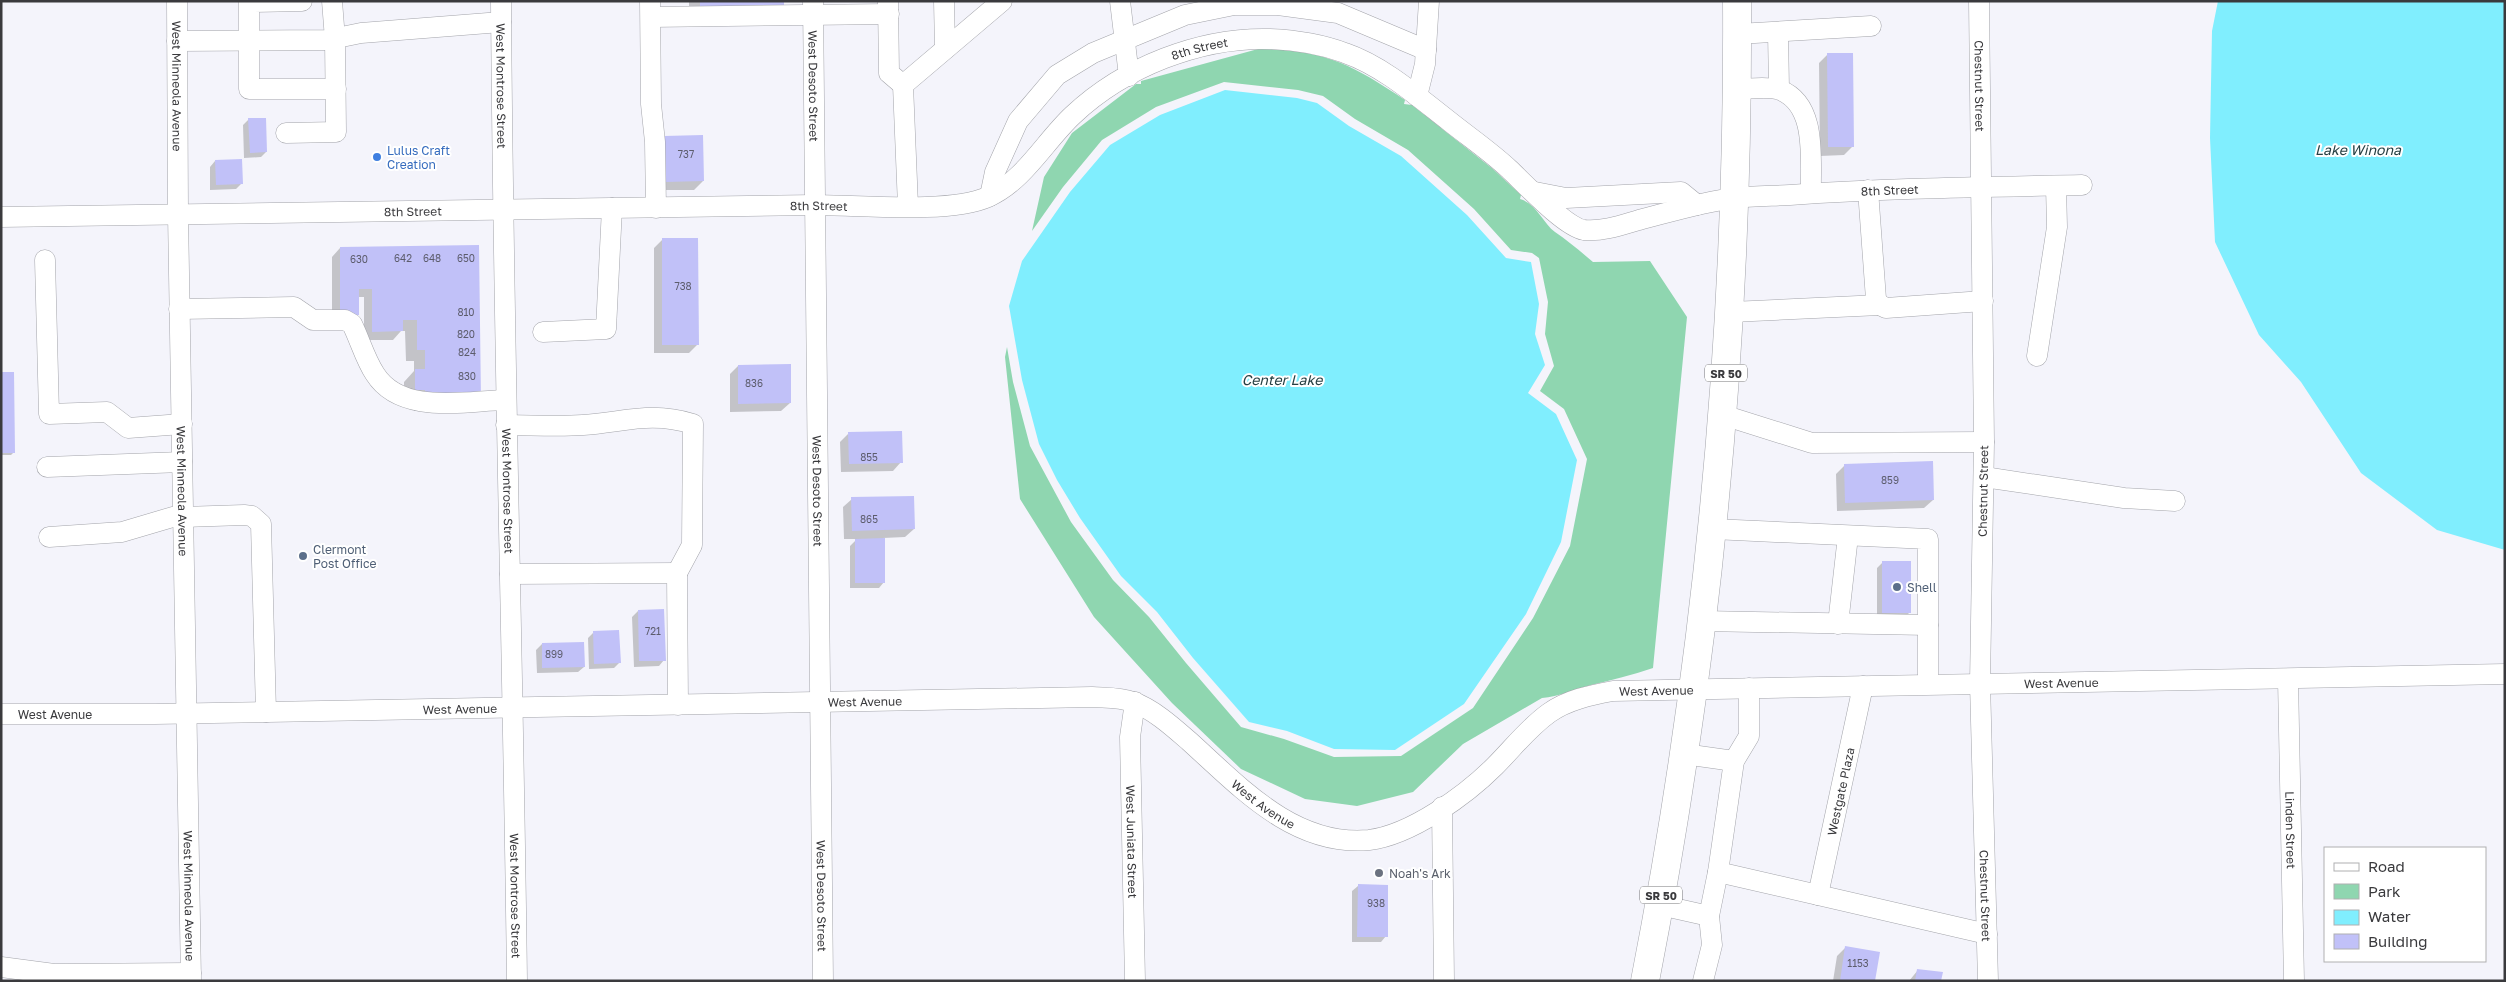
<svg xmlns="http://www.w3.org/2000/svg" width="2506" height="982" font-family="'Golos Text',sans-serif">
	<rect width="100%" height="100%" fill="#f4f4fb"/>
	<path fill="#8fd6b0" d="M1258 49C1325 50 1351 64 1405 100L1404 104 1412 105 1493 169 1521 195 1520 199C1536 203 1543 223 1555 232 1568 241 1580 251 1593 262L1650 261 1687 317 1653 668C1632 675 1612 680 1591 685 1574 689 1559 697 1542 698L1463 744 1413 792 1357 806 1305 799 1241 769 1172 703 1094 617 1020 499 1005 357 1007 347 1013 382 1030 446 1071 522 1113 580 1149 617 1186 663 1241 727 1284 739 1334 757 1401 756 1473 708 1533 618 1570 546 1587 459 1564 409 1540 391 1554 366 1545 334 1548 302 1539 258 1532 253 1511 250 1474 209 1408 150 1355 119 1323 96 1298 90 1224 82 1156 107 1102 140 1063 187 1032 231 1044 177 1072 133 1136 84H1141V81Z"/>
	<path fill="#80eefe" d="M2218 1H2505V550L2437 530 2361 473 2301 382 2259 335 2215 242 2210 138 2212 31Z
		M1225 90 1297 98 1317 103 1349 126 1401 156 1467 215 1506 258 1531 262 1539 304 1535 334 1545 365 1528 393 1556 414 1577 460 1561 542 1526 614 1464 704 1395 750 1334 749 1287 731 1249 722 1193 658 1157 612 1121 576 1080 518 1057 480 1039 444 1022 380 1009 306 1022 261 1070 192 1110 145 1160 115Z"/>
	<path fill="#0003" d="M689 1H782L689 20Z
		M1828 54 1852 147 1844 155 1820 156 1819 63Z
		M249 119 266 152 261 157 244 158 243 125Z
		M656 146 703 181 694 190H657Z
		M215 161 241 184 236 189 210 190V167Z
		M663 239 697 345 689 353H654V248Z
		M478 247 468 411H414V401H404V382L414 371V361H406L405 331H401L393 340H364V297H358V314L349 323H332V257L340 248Z
		M738 366 790 403 781 411 730 412V374Z
		M1 374 14 452 11 455H1Z
		M848 434 901 462 893 471 841 472 840 442Z
		M1845 465 1933 500 1924 508 1837 511 1836 474Z
		M852 499 914 529 905 537 883 538 884 582 879 588H850V546L857 539H844L843 507Z
		M1883 562 1910 612 1904 618H1877V568Z
		M638 611 664 660 659 666 634 667 632 617Z
		M593 633 620 662 614 668 589 669 588 638Z
		M542 644 584 667 578 672 537 673 536 650Z
		M1358 886 1386 936 1381 942H1352V891Z
		M1846 947 1874 981H1833L1837 956Z
		M1918 970 1940 981H1909Z"/>
	<path fill="#c1c1f8" d="M700 1H784V7L700 8Z
		M1827 53H1853L1854 147H1828Z
		M248 118H266L267 152 250 153Z
		M703 135 704 181 665 182 664 136Z
		M242 159 243 184 216 185 215 160Z
		M662 238H698L699 345H662Z
		M479 245 481 400H425V390H415V369H425V350H417V320H403V331L372 332V289H359V315H340V247Z
		M791 364V403L738 404V365Z
		M1 372H14L15 453H1Z
		M902 431 903 463 849 464 848 432Z
		M1933 461 1934 500 1845 503 1844 464Z
		M914 496 915 529 852 531 851 497Z
		M885 538V583H855V539Z
		M1882 561H1911V613H1882Z
		M664 609 666 661H639L638 610Z
		M619 630 621 663 594 664 593 631Z
		M584 642 585 667 542 668V643Z
		M1358 884 1388 885V937H1357Z
		M1845 946 1880 952 1875 981H1840Z
		M1917 969 1943 972 1941 981H1915Z"/>
	<g fill="none" stroke-linecap="round" stroke-linejoin="round">
		<g stroke="#a3a4aa" stroke-width="21">
			<g id="minor">
				<path id="s1" d="M177 1 178 214 191 981"/>
				<path d="M302 1 249 2V89H336"/>
				<path id="s2" d="M501 1C503 328 513 654 517 981"/>
				<path d="M650 1 651 104 655 142 656 208"/>
				<path id="s3" d="M813 1 823 981"/>
				<path d="M888 1 889 73 903 85"/>
				<path d="M944 1 945 49"/>
				<path d="M1120 1 1129 76"/>
				<path id="s4" d="M1979 1 1984 442 1980 683 1988 981"/>
				<path d="M651 17 889 14"/>
				<path d="M1778 32 1779 89"/>
				<path d="M1738 34 1871 26"/>
				<path d="M177 41 327 40 361 33 501 22"/>
				<path d="M1738 89C1750 89 1769 86 1780 90 1818 105 1810 160 1811 193"/>
				<path d="M1417 96 1425 64 1429 1"/>
				<path d="M286 133 336 132 335 39 332 1"/>
				<path d="M1868 190 1876 299 1880 305 1886 308 1983 301"/>
				<path d="M1535 192 1566 198 1681 192 1697 205"/>
				<path d="M990 196 995 172 1018 121 1057 75 1093 53 1185 15 1234 5H1278L1338 13 1426 50"/>
				<path d="M908 206 903 85 1002 1"/>
				<path id="s5" d="M1 217 815 205C859 205 949 214 988 197 1024 181 1045 141 1073 115 1124 67 1200 37 1270 39 1295 40 1321 44 1345 53 1383 66 1418 97 1449 121 1469 137 1491 152 1509 169 1525 184 1565 227 1584 230 1602 232 1622 225 1639 220 1670 212 1702 202 1734 198 1752 196 1771 196 1790 195 1887 188 1985 187 2082 185"/>
				<path d="M45 260 49 414 107 412 128 428 182 424"/>
				<path d="M179 309 294 307 313 320H345L352 324C360 340 365 359 375 374 401 415 463 401 505 400"/>
				<path d="M1731 312 1880 305"/>
				<path d="M543 332 606 329 612 208"/>
				<path d="M2037 356 2057 227 2056 186"/>
				<path d="M1723 415 1812 443 1984 442"/>
				<path d="M506 425C531 425 558 427 583 425 625 422 651 411 693 424L692 545 677 573"/>
				<path d="M47 467 182 462"/>
				<path d="M1984 477 2124 498 2175 501"/>
				<path d="M183 517 244 515 252 516 261 524 266 712"/>
				<path d="M1713 529 1928 539V684"/>
				<path d="M49 537 122 532 183 514"/>
				<path d="M510 574 677 573 678 705"/>
				<path d="M1702 621 1928 625"/>
				<path d="M1838 624 1848 536"/>
				<path id="s6" d="M2288 679 2294 981"/>
				<path d="M1749 688V736L1734 761 1718 872 1987 934"/>
				<path id="s7" d="M1135 702 1130 737 1135 981"/>
				<path id="s8" d="M1 714H155L1092 697C1106 698 1120 697 1133 702 1153 709 1173 727 1189 741 1240 787 1294 847 1369 840 1411 835 1466 795 1495 766 1513 748 1528 728 1549 713 1567 700 1591 695 1613 691L2505 674"/>
				<path d="M1684 754 1734 761"/>
				<path d="M1442 807 1444 981"/>
				<path id="s9" d="M1818 895 1863 686"/>
				<path d="M1660 905 1709 916 1718 872"/>
				<path d="M1 967 54 974 191 973"/>
				<path d="M1703 981 1712 945 1709 916"/>
			</g>
		</g>
		<g stroke="#a3a4aa" stroke-width="29">
			<path id="highway" d="M1645 981C1708 658 1739 330 1737 1"/>
		</g>
		<use href="#minor" stroke="#fff" stroke-width="20"/>
		<use href="#highway" stroke="#fff" stroke-width="28"/>
	</g>
	<circle fill="#3f7fe0" stroke="#fff" stroke-width="2" cx="377" cy="157" r="5"/>
	<g fill="#5c6f8a" stroke="#fff" stroke-width="2">
		<circle cx="303" cy="556" r="5"/>
		<circle cx="1897" cy="587" r="5"/>
	</g>
	<circle fill="#6b7280" stroke="#fff" stroke-width="2" cx="1379" cy="873" r="5"/>
	<g text-anchor="middle" dominant-baseline="central" stroke-width="4" stroke-linejoin="round" paint-order="stroke">
		<g font-size="10" fill="#5c5c6c">
			<text x="686" y="154">737</text>
			<text x="403" y="258">642</text>
			<text x="432" y="258">648</text>
			<text x="466" y="258">650</text>
			<text x="359" y="259">630</text>
			<text x="683" y="286">738</text>
			<text x="466" y="312">810</text>
			<text x="466" y="334">820</text>
			<text x="467" y="352">824</text>
			<text x="467" y="376">830</text>
			<text x="754" y="383">836</text>
			<text x="869" y="457">855</text>
			<text x="1890" y="480">859</text>
			<text x="869" y="519">865</text>
			<text x="653" y="631">721</text>
			<text x="554" y="654">899</text>
			<text x="1376" y="903">938</text>
			<text x="1858" y="963">1153</text>
		</g>
		<g fill="#fff" stroke="#757577" stroke-width="1">
			<rect x="1705" y="364.5" width="42" height="17" rx="4"/>
			<rect x="1640" y="886.5" width="42" height="17" rx="4"/>
		</g>
		<g font-size="11" font-weight="bold" fill="#3a3a3d">
			<text x="1726" y="373">SR 50</text>
			<text x="1661" y="895">SR 50</text>
		</g>
		<g font-size="12" fill="#3a3a3d" stroke="#fff">
			<text stroke="none"><textPath href="#s5" startOffset="1252">8th Street</textPath></text>
			<text stroke="none"><textPath href="#s1" startOffset="85">West Minneola Avenue</textPath></text>
			<text stroke="none"><textPath href="#s2" startOffset="85">West Montrose Street</textPath></text>
			<text stroke="none"><textPath href="#s3" startOffset="85">West Desoto Street</textPath></text>
			<text stroke="none"><textPath href="#s4" startOffset="85">Chestnut Street</textPath></text>
			<text stroke="none"><textPath href="#s5" startOffset="2009">8th Street</textPath></text>
			<text stroke="none"><textPath href="#s5" startOffset="818">8th Street</textPath></text>
			<text stroke="none"><textPath href="#s5" startOffset="412">8th Street</textPath></text>
			<text stroke="none"><textPath href="#s1" startOffset="490">West Minneola Avenue</textPath></text>
			<text stroke="none"><textPath href="#s2" startOffset="490">West Montrose Street</textPath></text>
			<text stroke="none"><textPath href="#s3" startOffset="490">West Desoto Street</textPath></text>
			<text transform="translate(1983 491) rotate(-89)">Chestnut Street</text>
			<text stroke="none"><textPath href="#s8" startOffset="2154">West Avenue</textPath></text>
			<text stroke="none"><textPath href="#s8" startOffset="1749">West Avenue</textPath></text>
			<text stroke="none"><textPath href="#s8" startOffset="864">West Avenue</textPath></text>
			<text stroke="none"><textPath href="#s8" startOffset="459">West Avenue</textPath></text>
			<text stroke="none"><textPath href="#s8" startOffset="54">West Avenue</textPath></text>
			<text stroke="none"><textPath href="#s9" startOffset="106">Westgate Plaza</textPath></text>
			<text stroke="none"><textPath href="#s8" startOffset="1299">West Avenue</textPath></text>
			<text stroke="none"><textPath href="#s6" startOffset="151">Linden Street</textPath></text>
			<text stroke="none"><textPath href="#s7" startOffset="140">West Juniata Street</textPath></text>
			<text stroke="none"><textPath href="#s1" startOffset="895">West Minneola Avenue</textPath></text>
			<text stroke="none"><textPath href="#s2" startOffset="895">West Montrose Street</textPath></text>
			<text stroke="none"><textPath href="#s3" startOffset="895">West Desoto Street</textPath></text>
			<text stroke="none"><textPath href="#s4" startOffset="895">Chestnut Street</textPath></text>
		</g>
		<g font-size="12" fill="#366cbe" stroke="#fff" text-anchor="start">
			<text x="387" y="150">Lulus Craft<tspan x="387" dy="14">Creation</tspan></text>
		</g>
		<g font-size="12" fill="#4e5e75" stroke="#fff" text-anchor="start">
			<text x="313" y="549">Clermont<tspan x="313" dy="14">Post Office</tspan></text>
			<text x="1907" y="587">Shell</text>
		</g>
		<g font-size="12" fill="#5b616d" stroke="#fff" text-anchor="start">
			<text x="1389" y="873">Noah's Ark</text>
		</g>
		<g font-size="14" font-style="italic" fill="#274044" stroke="#fff">
			<text x="2358" y="149">Lake Winona</text>
			<text x="1282" y="379">Center Lake</text>
		</g>
	</g>
	<rect width="2506" height="982" fill="none" stroke="#3a3a3d" stroke-width="5"/>
	<rect x="2324" y="847" width="162" height="115" fill="#ffffff" stroke="#b0b0b1"/>
	<rect x="2334" y="863" width="25" height="8" fill="#ffffff" stroke="#b0b0b1"/>
	<text x="2368" y="872" font-size="15" fill="#3a3a3d">Road</text>
	<rect x="2334" y="884" width="25" height="15" fill="#8fd6b0" stroke="#b0b0b1"/>
	<text x="2368" y="897" font-size="15" fill="#3a3a3d">Park</text>
	<rect x="2334" y="910" width="25" height="15" fill="#80eefe" stroke="#b0b0b1"/>
	<text x="2368" y="922" font-size="15" fill="#3a3a3d">Water</text>
	<rect x="2334" y="934" width="25" height="15" fill="#c1c1f8" stroke="#b0b0b1"/>
	<text x="2368" y="947" font-size="15" fill="#3a3a3d">Building</text>
</svg>
